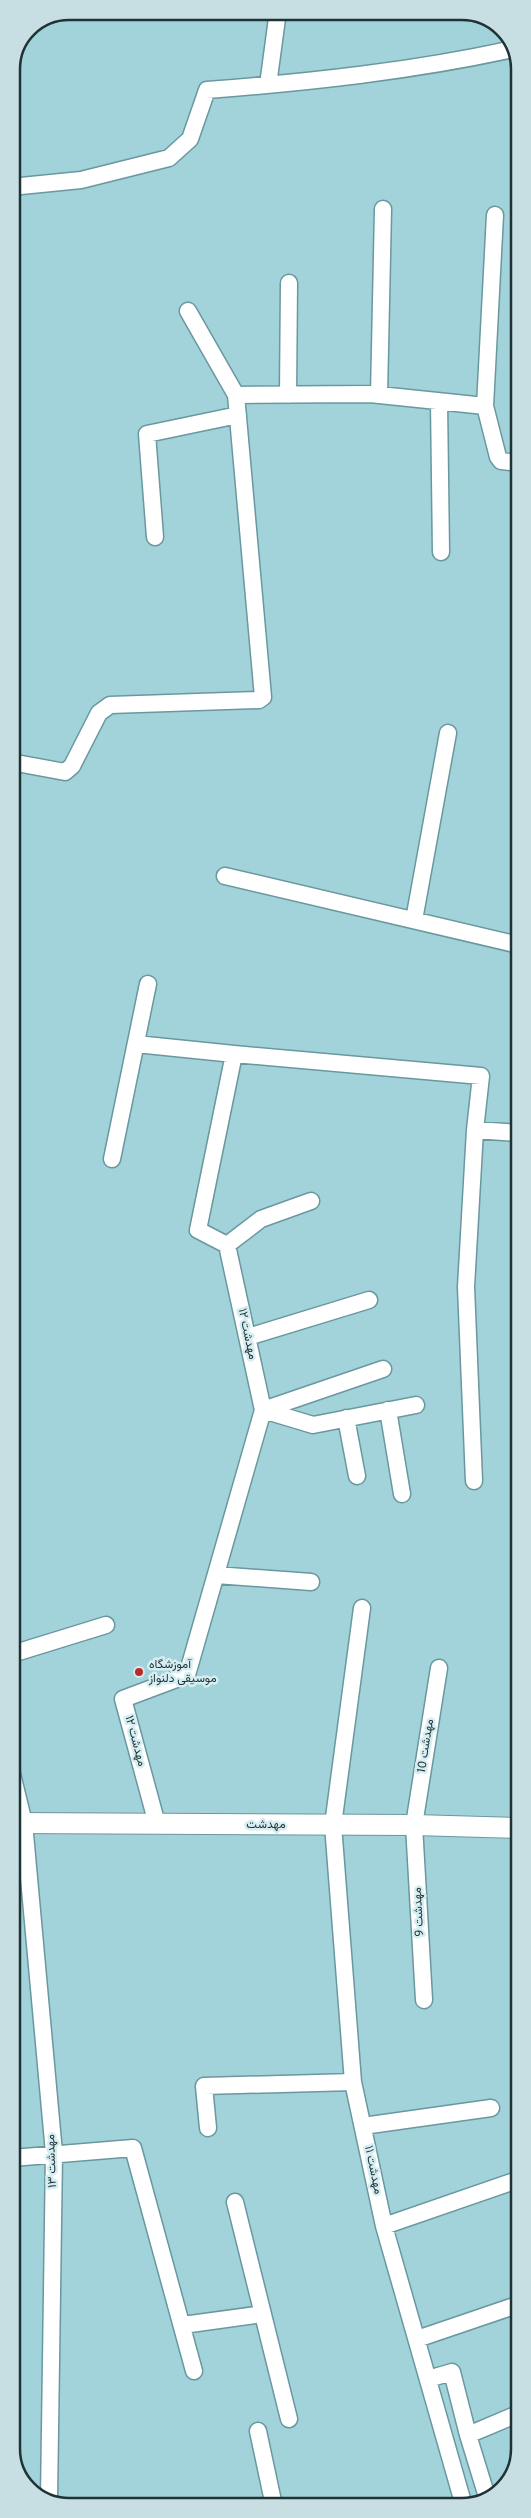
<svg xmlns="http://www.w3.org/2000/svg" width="531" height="2518" font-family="Overpass,Vazirmatn,sans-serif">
	<rect width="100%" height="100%" fill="#a2d2da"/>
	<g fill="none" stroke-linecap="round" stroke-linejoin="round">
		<g stroke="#69989f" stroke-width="19">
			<path id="minor" d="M268 85 278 11
				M11 187 81 180 169 158 190 139 207 90C310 82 413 71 513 49
				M188 311 236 395
				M288 395 289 283
				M379 395 383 209
				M439 402 441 552
				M485 406 495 215
				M155 537 147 434 238 415
				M11 762 65 772 72 766 99 713 110 705 259 700 263 697 236 395 370 394 485 406 498 457 501 461 519 463
				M225 876 519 945
				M414 920 448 733
				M136 1044 234 1054
				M475 1130 519 1133
				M112 1159 148 984
				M227 1245 261 1219 311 1201
				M248 1337 369 1300
				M263 1410 313 1425 416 1405
				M263 1410 383 1369
				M388 1410 402 1494
				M346 1418 357 1476
				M216 1575 311 1582
				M362 1608 333 1825 353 2082 384 2226 464 2506
				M12 1654 106 1625
				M12 1774 24 1823 54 2153 49 2500
				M157 1824 123 1699 187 1675 263 1410 227 1245 198 1230 234 1054 481 1076 475 1130 466 1287 474 1481
				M424 2000 414 1825 439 1668
				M363 2126 491 2108
				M208 2128 204 2086 353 2082
				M12 2158 133 2148 194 2371
				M235 2202 289 2419
				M384 2226 520 2179
				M183 2325 263 2314
				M417 2339 520 2304
				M428 2379 452 2372 468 2435 487 2497
				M258 2431 274 2506
				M468 2435 520 2413"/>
		</g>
		<g stroke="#69989f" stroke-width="22">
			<path id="tertiary" d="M12 1823 414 1825 520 1828"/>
		</g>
		<use href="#minor" stroke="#fff" stroke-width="16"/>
		<use href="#tertiary" stroke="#fff" stroke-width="20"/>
	</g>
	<circle fill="#ba2b26" stroke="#d6eef2" stroke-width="2" cx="139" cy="1672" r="5"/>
	<g text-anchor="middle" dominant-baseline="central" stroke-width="5" stroke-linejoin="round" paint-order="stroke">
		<g font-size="12" fill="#1f3235" stroke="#d6eef2">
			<text transform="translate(247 1334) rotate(78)">مهدشت ۱۲</text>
			<text transform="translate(135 1741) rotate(75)">مهدشت ۱۲</text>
			<text transform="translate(426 1746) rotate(-81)">مهدشت 10</text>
			<text x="266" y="1825">مهدشت</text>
			<text transform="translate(419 1912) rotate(-93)">مهدشت 9</text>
			<text transform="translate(52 2161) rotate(-92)">مهدشت ۱۳</text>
			<text transform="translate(373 2170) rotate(78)">مهدشت ۱۱</text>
		</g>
		<g font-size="12" fill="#1f3235" stroke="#d6eef2" text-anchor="start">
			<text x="149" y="1665">آموزشگاه<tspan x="149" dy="14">موسیقی دلنواز</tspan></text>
		</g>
	</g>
	<path d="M0 0H531V2518H0ZM69 20H462A49 49 0 0 1 511 69V2449A49 49 0 0 1 462 2498H69A49 49 0 0 1 20 2449V69A49 49 0 0 1 69 20Z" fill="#c7dfe3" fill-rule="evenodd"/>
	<path fill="none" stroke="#1f3235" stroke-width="2.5" d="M69 20H462A49 49 0 0 1 511 69V2449A49 49 0 0 1 462 2498H69A49 49 0 0 1 20 2449V69A49 49 0 0 1 69 20Z"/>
</svg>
